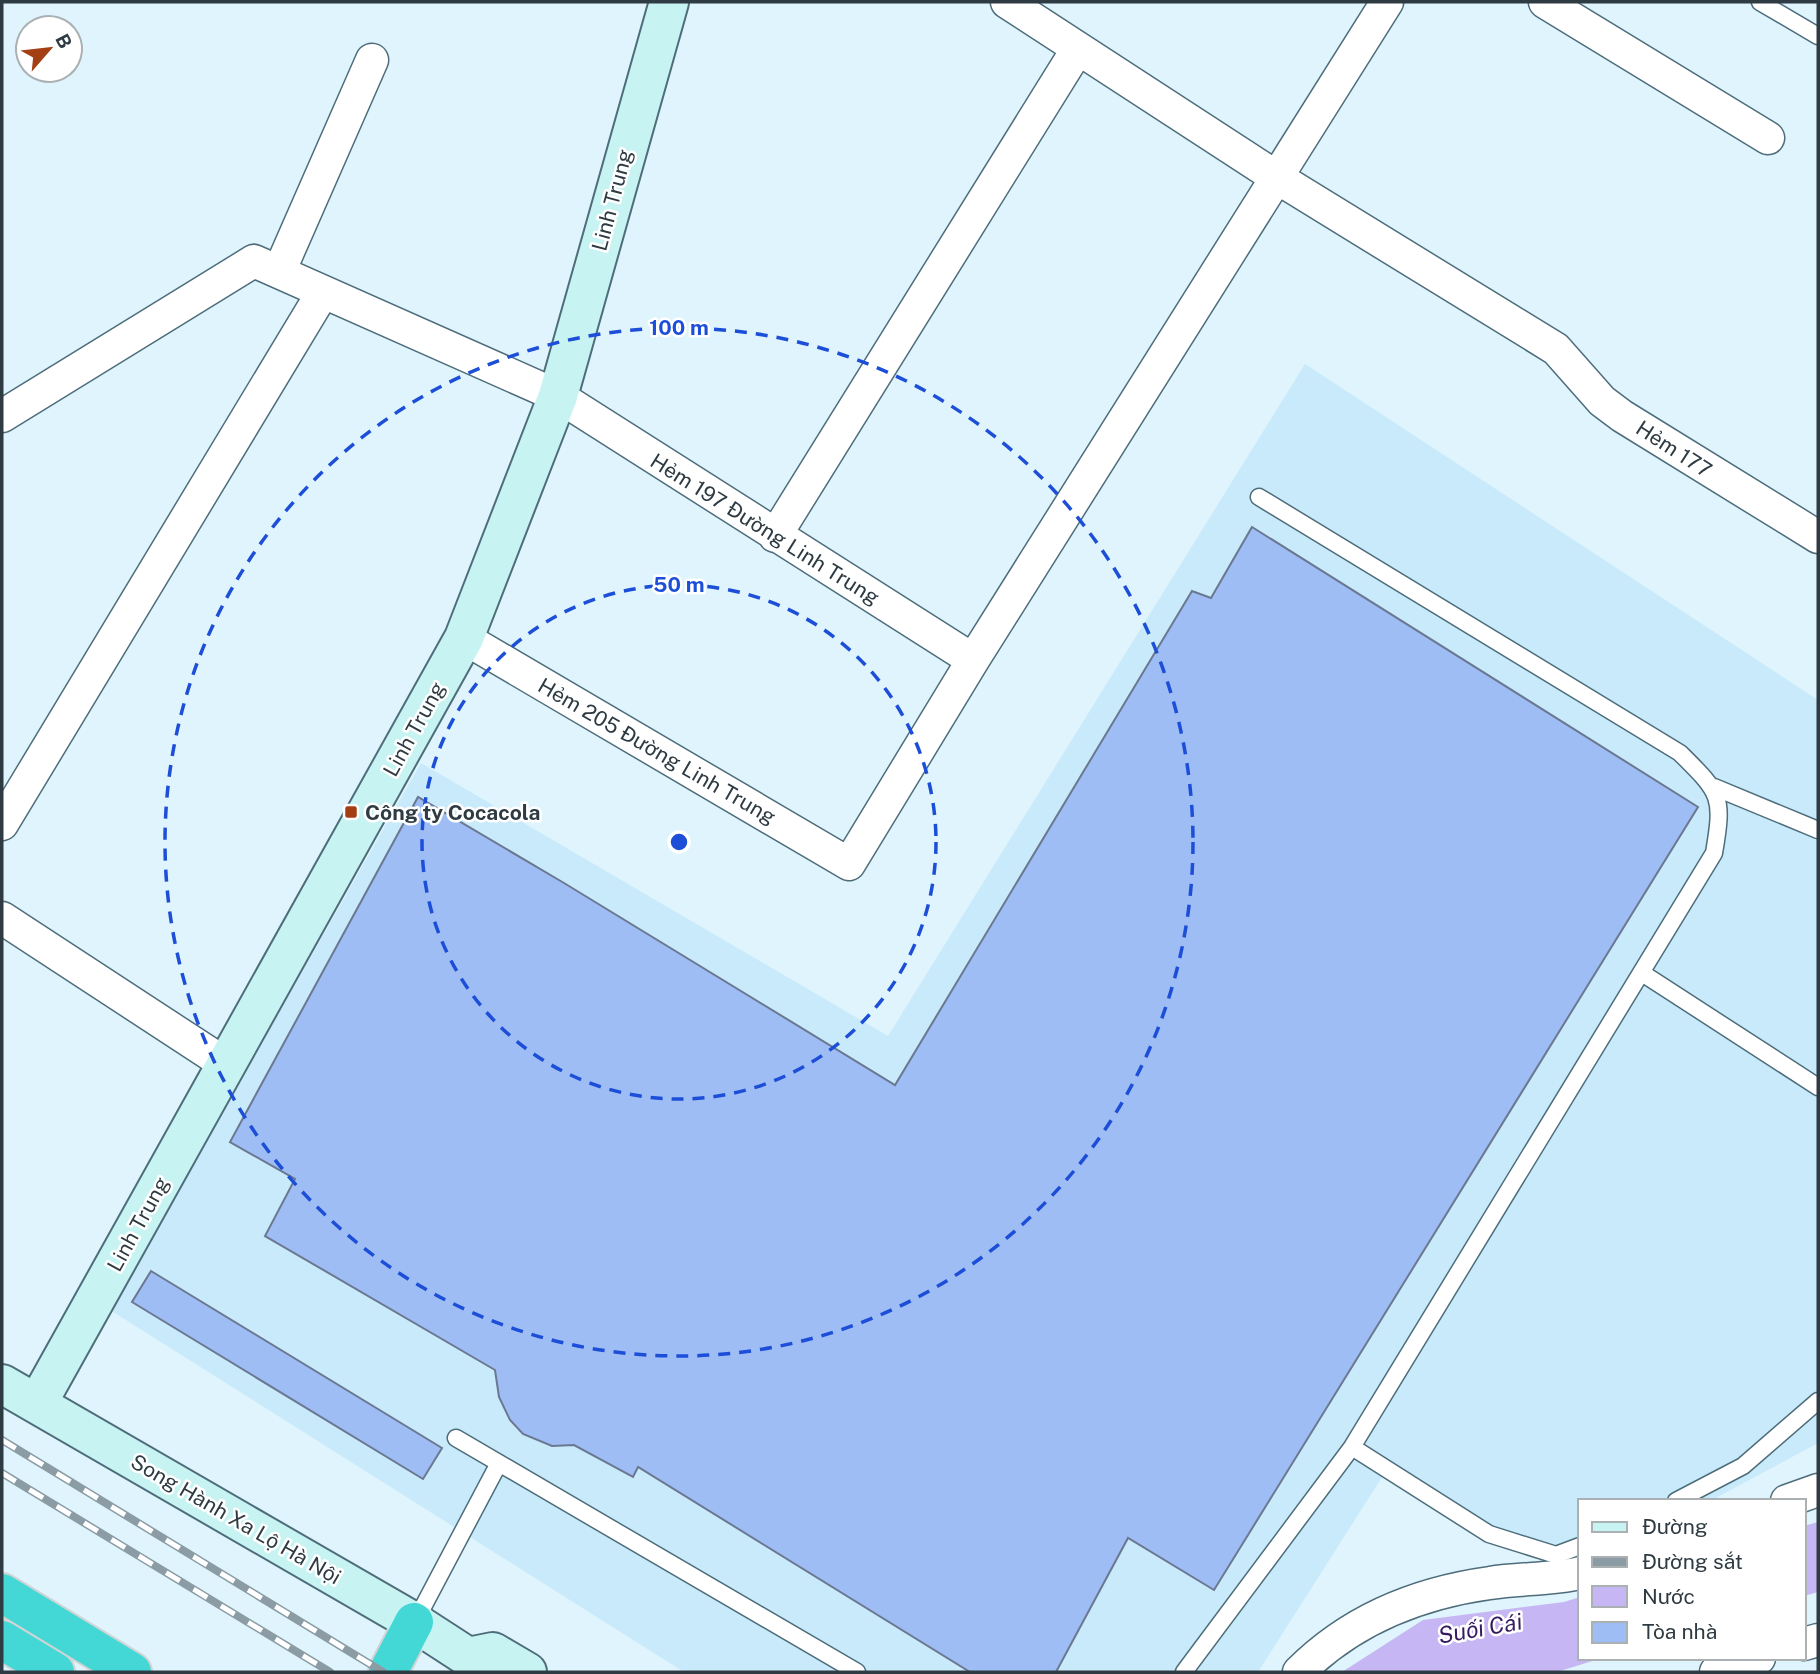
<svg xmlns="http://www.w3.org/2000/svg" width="1820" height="1674" font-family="'Public Sans',sans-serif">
	<rect width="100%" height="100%" fill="#dff4fd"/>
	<path fill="#c8eafa" d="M1305 364 1818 700V1443L1710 1501H1580L1578 1571 1384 1474 1258 1672H684L110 1310 421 763 888 1036Z"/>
	<path fill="#c6b6f3" d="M1818 1522V1592L1804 1596V1526Z
		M1580 1597V1658H1602L1557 1672H1342L1423 1620 1564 1602Z"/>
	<path fill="#9ebdf4" stroke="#6a7891" stroke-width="2" d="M1252 527 1698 807 1214 1590 1128 1538 1056 1672H970L638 1467 633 1477 574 1445 552 1446 523 1434 510 1420 499 1397 495 1370 265 1236 295 1179 230 1142 418 797 564 883 895 1085 1192 591 1211 598Z
		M151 1271 442 1448 423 1479 132 1302Z"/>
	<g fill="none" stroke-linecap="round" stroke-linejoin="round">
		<g stroke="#4e6d7b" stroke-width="19">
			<path id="lane" d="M1760 2 1818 36
				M1714 787 1818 830
				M1642 973 1818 1087
				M456 1438 857 1672
				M1352 1447 1489 1534 1556 1555 1580 1546
				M1676 1501 1743 1466 1818 1401
				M415 1622 499 1463
				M1184 1672 1352 1447 1714 853C1724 795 1720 793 1680 753L1259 497"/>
		</g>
		<g stroke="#4e6d7b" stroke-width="35">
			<path id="street" d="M1007 2 1276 177 1556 349 1602 401 1622 416 1818 537
				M1545 2 1768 138
				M279 272 372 60
				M2 416 254 261 558 396 973 660
				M775 536 1077 50
				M464 638 849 864 973 660 1387 2
				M2 824 323 292
				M2 918 227 1065
				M1787 1501 1818 1490
				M1804 1644 1818 1640
				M1299 1672C1351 1620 1418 1593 1490 1583 1520 1578 1550 1580 1580 1573
				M1716 1672 1759 1658"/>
		</g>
		<g stroke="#4e6d7b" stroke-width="42">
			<path id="secondary" d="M2 1384 414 1622 468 1657 476 1672
				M37 1404 464 638 558 396 669 2
				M468 1657 493 1652 527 1672"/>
		</g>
		<g stroke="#d1d4d5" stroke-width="42">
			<path id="highway" d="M2 1593 132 1672
				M2 1640 55 1672
				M388 1672 414 1622"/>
		</g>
		<use href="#lane" stroke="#fff" stroke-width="16"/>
		<use href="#street" stroke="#fff" stroke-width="32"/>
		<use href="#secondary" stroke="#c7f3f2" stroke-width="38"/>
		<use href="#highway" stroke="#43d8d5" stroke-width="38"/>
		<g stroke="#8b9ca4" stroke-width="8">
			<path id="rail" d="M2 1440 383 1672
				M2 1473 330 1672"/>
		</g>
		<use href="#rail" stroke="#fff" stroke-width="5" stroke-dasharray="16" stroke-linecap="butt"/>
	</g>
	<g fill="none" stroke="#1d4ed8" stroke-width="3.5" stroke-dasharray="12 9">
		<circle cx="679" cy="842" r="257"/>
		<circle cx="679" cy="842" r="514"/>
	</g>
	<rect fill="#a43f14" stroke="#fff" stroke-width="2.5" x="344" y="805" width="14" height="14" rx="3.5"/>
	<g text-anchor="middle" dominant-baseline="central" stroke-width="5" stroke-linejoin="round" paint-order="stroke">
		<g font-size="21" fill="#2e3b42" stroke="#fff">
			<text transform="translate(612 200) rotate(-75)">Linh Trung</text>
			<text transform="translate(1674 449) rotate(33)">Hẻm 177</text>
			<text transform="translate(765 529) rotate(32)">Hẻm 197 Đường Linh Trung</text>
			<text transform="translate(414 729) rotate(-61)">Linh Trung</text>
			<text transform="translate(657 751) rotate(30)">Hẻm 205 Đường Linh Trung</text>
			<text transform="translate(138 1224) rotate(-61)">Linh Trung</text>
			<text transform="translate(236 1519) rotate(30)">Song Hành Xa Lộ Hà Nội</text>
		</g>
		<g font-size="21" font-weight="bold" fill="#2e3b42" stroke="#fff" text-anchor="start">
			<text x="365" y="812">Công ty Cocacola</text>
		</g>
		<g font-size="23" font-style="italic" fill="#361b60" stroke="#fff">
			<text transform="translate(1480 1628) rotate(-10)">Suối Cái</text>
		</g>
	</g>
	<circle cx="679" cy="842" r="10" fill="#1d4ed8" stroke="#fff" stroke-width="3.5"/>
	<g font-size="21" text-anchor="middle" font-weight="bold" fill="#1d4ed8" stroke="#fff" stroke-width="5" stroke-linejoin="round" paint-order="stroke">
		<text x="679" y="335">100 m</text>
		<text x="679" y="592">50 m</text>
	</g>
	<rect width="1820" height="1674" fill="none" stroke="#2e3b42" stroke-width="7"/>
	<rect x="1578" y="1499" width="228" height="161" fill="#ffffff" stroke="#abb1b3" stroke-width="2"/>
	<rect x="1592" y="1522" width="35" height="10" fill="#c7f3f2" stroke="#abb1b3" stroke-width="2"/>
	<text x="1642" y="1534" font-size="21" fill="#2e3b42">Đường</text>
	<rect x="1592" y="1557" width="35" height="10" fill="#8b9ca4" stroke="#abb1b3" stroke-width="2"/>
	<text x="1642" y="1569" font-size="21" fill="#2e3b42">Đường sắt</text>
	<rect x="1592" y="1586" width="35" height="21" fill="#c6b6f3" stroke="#abb1b3" stroke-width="2"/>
	<text x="1642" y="1604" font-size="21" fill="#2e3b42">Nước</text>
	<rect x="1592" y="1622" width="35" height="21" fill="#9ebdf4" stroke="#abb1b3" stroke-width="2"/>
	<text x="1642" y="1639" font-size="21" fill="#2e3b42">Tòa nhà</text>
	<g transform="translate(49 49) rotate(62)"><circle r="33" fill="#ffffff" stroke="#abb1b3" stroke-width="2"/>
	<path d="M0-5L12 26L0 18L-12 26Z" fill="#a43f14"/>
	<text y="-10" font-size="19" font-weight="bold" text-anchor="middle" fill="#2e3b42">B</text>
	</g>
</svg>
